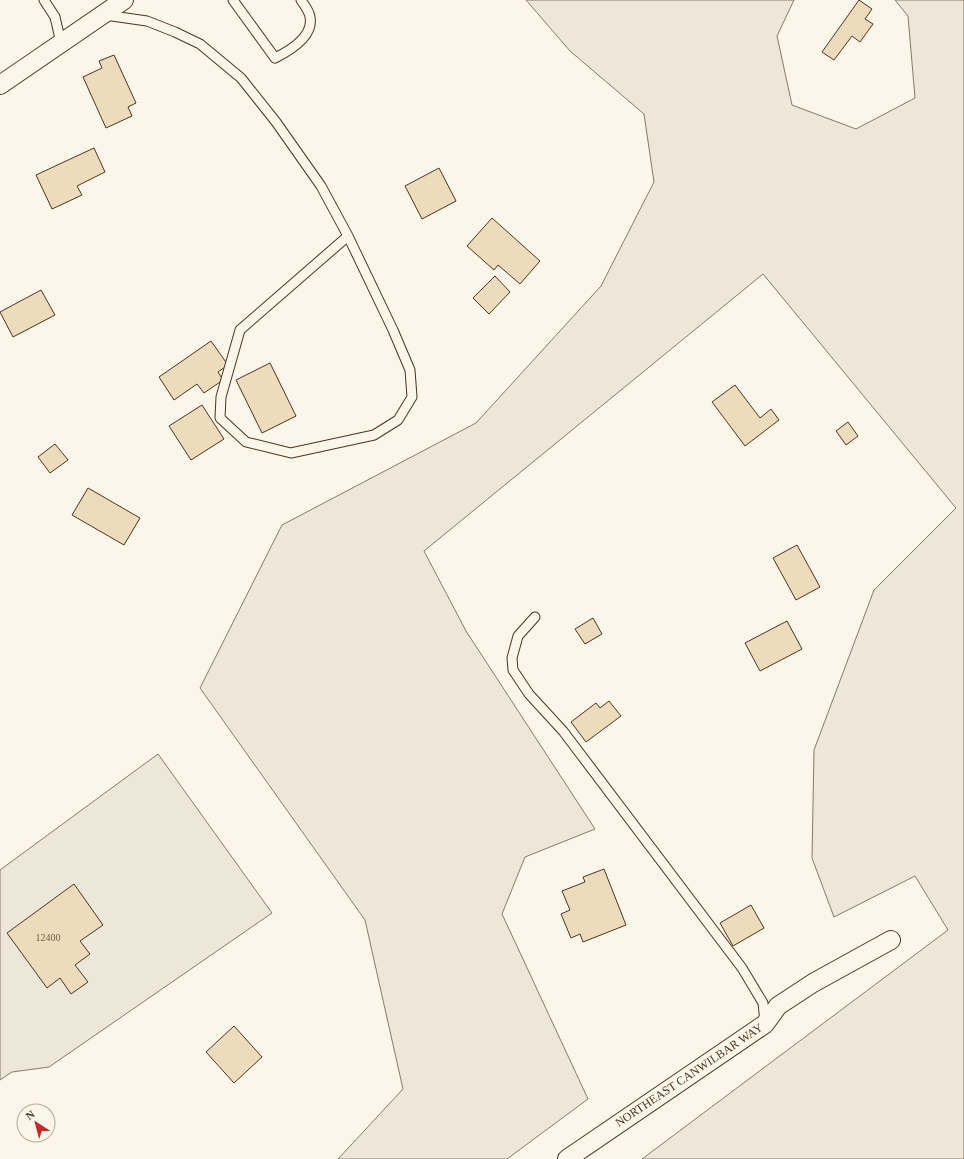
<svg xmlns="http://www.w3.org/2000/svg" width="964" height="1159" font-family="'Times New Roman',serif">
	<rect width="100%" height="100%" fill="#fbf6e9"/>
	<path fill="#ede6d9" stroke="#887966" d="M526 0H794L777 36 792 105 856 129 915 98 908 16 895 0H964V1159H642L948 930 915 876 834 917 812 858 814 750 874 590 956 508 763 274 424 551 466 631 595 829 525 857 502 914 588 1099 507 1159H338L403 1089 365 920 200 688 282 525 476 423 601 286 654 182 644 114 570 51Z"/>
	<path fill="#ede7d9" stroke="#887966" d="M158 754 272 913 49 1067 12 1072 0 1080V870Z"/>
	<path fill="#ecdcbc" stroke="#4a3520" d="M859 0 872 9 865 19 873 24 860 42 852 36 834 60 822 52Z
		M114 55 136 103 128 107 132 116 106 128 83 77 102 68 99 61Z
		M94 148 105 172 77 186 82 195 52 209 36 175Z
		M439 168 456 201 422 219 405 186Z
		M492 218 540 261 520 284 498 265 494 270 467 246Z
		M495 276 510 292 489 314 473 298Z
		M41 290 55 315 13 337 0 312Z
		M211 341 228 365 218 372 223 380 204 393 197 384 174 400 159 377Z
		M270 363 296 416 262 433 236 380Z
		M735 385 760 418 771 409 779 420 745 446 712 402Z
		M202 405 224 439 191 460 169 426Z
		M848 422 858 436 846 445 836 431Z
		M55 444 68 460 50 473 38 457Z
		M88 488 140 518 124 545 72 515Z
		M797 545 820 587 796 600 773 558Z
		M593 618 602 634 585 644 575 629Z
		M787 621 802 649 760 671 745 643Z
		M609 701 621 716 586 742 571 722 596 703 600 708Z
		M604 869 626 925 583 942 580 934 571 938 561 914 570 910 562 891 585 882 583 877Z
		M74 884 103 925 80 941 90 954 75 965 88 982 71 994 60 978 47 988 7 933Z
		M751 905 764 928 733 946 720 923Z
		M234 1026 262 1057 234 1083 206 1052Z"/>
	<g fill="none" stroke-linecap="round" stroke-linejoin="round">
		<g stroke="#4a3520" stroke-width="11">
			<path id="service" d="M44 0 55 17 61 43
				M233 0 275 58C289 51 314 37 310 17 309 10 304 5 301 0
				M105 15 147 21 175 32 200 44 241 78 276 122 321 186 348 236 393 330 410 370 412 397 398 420 374 435 291 453 246 442 220 418 221 397 240 330 348 236
				M535 617 518 636 512 658 513 670 529 694 563 731 742 968 763 1003 765 1022"/>
		</g>
		<g stroke="#4a3520" stroke-width="20">
			<path id="minor" d="M0 85 124 0
				M567 1159 765 1024 778 1006 813 983 891 940"/>
		</g>
		<use href="#service" stroke="#fbf6e9" stroke-width="9"/>
		<use href="#minor" stroke="#fbf6e9" stroke-width="18"/>
	</g>
	<g text-anchor="middle" dominant-baseline="central" stroke-width="3" stroke-linejoin="round" paint-order="stroke">
		<g font-size="10" fill="#725f47">
			<text x="48" y="937">12400</text>
		</g>
		<g font-size="12" fill="#4a3520" stroke="#fbf6e9">
			<text transform="translate(689 1075) rotate(-34)">NORTHEAST CANWILBAR WAY</text>
		</g>
	</g>
	<g transform="translate(36 1123) rotate(324)"><circle r="19" fill="#fbf6e9" stroke="#b4a999"/>
	<path d="M0-3L7 15L0 10L-7 15Z" fill="#c62828"/>
	<text y="-6" font-size="11" font-weight="bold" text-anchor="middle" fill="#4a3520">N</text>
	</g>
</svg>
